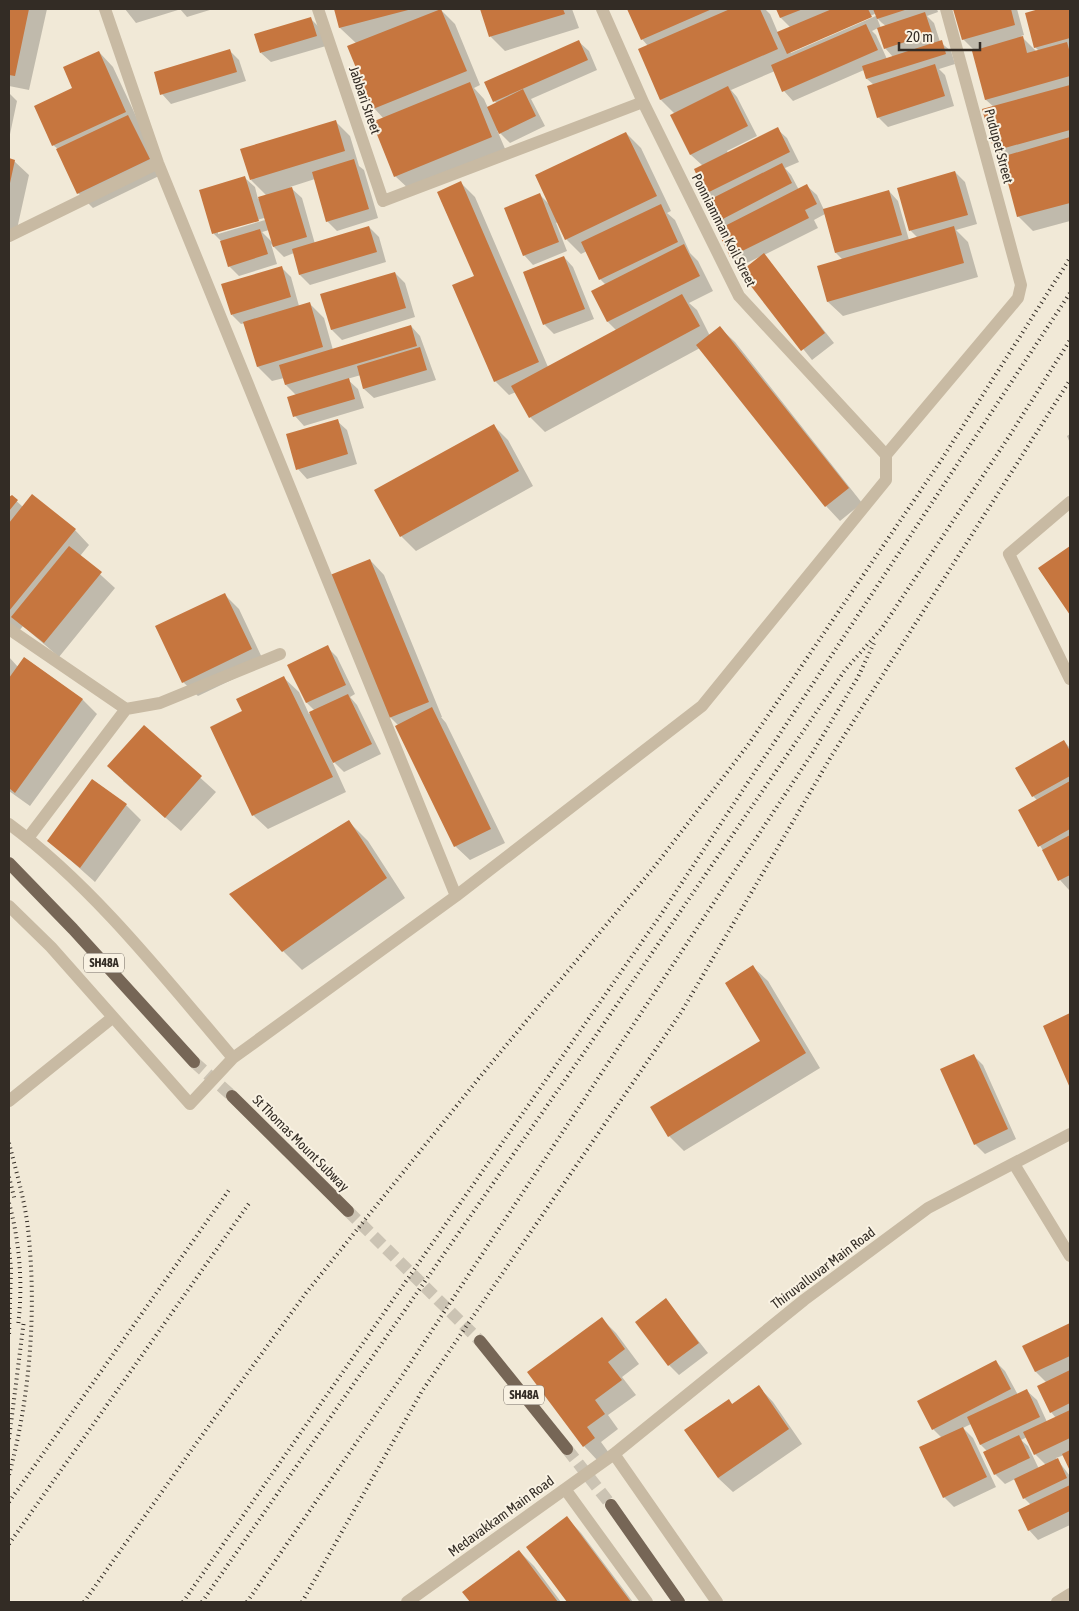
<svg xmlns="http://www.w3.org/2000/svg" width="1079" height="1611" font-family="'Asap Condensed',sans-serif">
	<rect width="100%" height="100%" fill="#f1e9d7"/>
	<path fill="#0003" fill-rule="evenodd" d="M9 9H47L29 90 9 86Z
		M125 9H177L178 10 136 23Z
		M180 9H213L187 17Z
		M336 9 441 10 455 24 480 85 474 88 484 99 488 108 497 103 494 101 579 42 589 51 597 70 531 99 545 126 510 143 497 130 506 151 410 190 395 176 384 119 374 108 357 44 340 28Z
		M482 9H572L579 28 505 51 491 37Z
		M629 9H765L770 14 778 33 791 28 781 18 777 9H937L938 12 927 16 934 23 940 42 951 51 955 64 939 69 945 75 954 106 888 127 878 117 874 85 867 79 864 70 793 101 784 91 775 71 731 90 737 97 757 136 727 151 728 153 777 129 787 138 799 162 785 168 791 175 799 190 807 186 817 195 824 210 889 191 898 201 909 240 918 238 911 231 899 189 955 172 965 182 977 224 956 230 968 242 978 277 843 316 828 302 818 267 843 260 836 253 825 214 814 220 818 228 764 255 834 343 812 360 742 272 761 256 741 266 731 256 724 227 718 221 713 200 707 193 695 170 703 166 691 155 672 115 675 114 661 100 640 49 648 46 642 39ZM877 13 878 15 791 53 789 51ZM877 18 882 23 886 26 881 28ZM878 28 885 48 893 57 887 59 876 35 872 31Z
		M955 9H1017L1024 35 1021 36 1037 52H1040L1035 47 1037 11 1035 9H1070V221L1033 231 1018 216 1002 158 995 150 994 107 986 100 975 51 963 39Z
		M310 18 320 28 326 46 271 62 261 53Z
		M230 51 239 60 246 81 171 104 162 94Z
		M99 52 113 67 163 174 93 208 78 193 58 149 53 145 74 88Z
		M9 93 17 101 9 139Z
		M335 121 350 136 359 166 364 170 378 218 337 231 327 221 315 179 290 187 302 198 315 244 369 227 379 237 386 262 310 285 300 275 294 253 284 257 271 244 277 264 239 276 229 266 222 242 214 234 201 191 245 178 255 187 258 199 267 196 251 180ZM264 218 265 220 218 234V231ZM269 230 273 243 262 232Z
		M626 133 641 148 671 211 667 213 675 220 690 253 698 261 713 291 689 303 697 310 710 336 720 328 735 342 862 503 840 521 826 506 700 348 545 432 530 417 516 392 509 395 495 381 461 183 475 197 548 367 617 331 608 322 592 291 606 285 600 279 587 251 581 254 566 239 558 222 556 223 567 251 533 265 524 255 540 195 550 205Z
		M9 160 14 161 29 175 15 238 9 236Z
		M564 257 573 267 594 319 554 334 545 325 524 272Z
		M281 267 291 277 299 306 309 303 324 318 333 350 411 326 420 336 436 380 374 398 364 389 361 375 347 379 358 389 364 408 304 426 295 416 297 396 286 385 284 378 272 381 258 367 245 323 241 324 232 315Z
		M395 273 405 283 415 317 342 340 332 330 322 295Z
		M337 421 347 430 357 464 307 479 298 469Z
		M494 426 508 440 533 486 416 551 401 536Z
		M1070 434V443L1067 436Z
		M12 497 23 507 75 530 89 545 80 556 115 588 59 657 23 626 19 631 9 623V498Z
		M1070 547V613L1039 569Z
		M370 560 384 575 442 717H441L446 723 505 843 470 860 455 846 398 725 391 718 332 576Z
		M225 595 239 609 265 664 198 696 183 682Z
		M327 647 337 657 355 694 350 697 357 705 381 754 344 772 331 759 346 792 268 829 253 815 244 712 284 678 299 692 309 714 315 711 307 703 289 665Z
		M9 657 18 667 25 658 83 700 97 714 30 806 9 791Z
		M144 727 216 792 181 831 123 781Z
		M1064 741 1070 748 1069 890 1060 880 1020 811 1038 801 1033 796Z
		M93 780 126 805 141 820 95 882 49 841Z
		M349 822 368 841 405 898 302 970 283 951Z
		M753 967 768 981 820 1068 684 1151 669 1136 762 1041Z
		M1070 1015V1085L1044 1026Z
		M973 1055 983 1065 1016 1139 985 1154 975 1144Z
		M666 1300 708 1353 679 1375 669 1365Z
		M601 1318 616 1333 639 1364 622 1377 636 1395 608 1415 618 1429 601 1442 609 1453 598 1461 584 1446Z
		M1070 1325V1468L1064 1455 1056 1458 1070 1476V1525L1038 1540 1029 1530 1031 1505 1024 1498 1015 1479 1005 1484 995 1474 987 1451 981 1445 971 1424 963 1428 973 1438 996 1487 954 1507 944 1497 942 1438 933 1429 996 1362 1005 1371 1018 1395 1027 1391 1037 1400 1047 1422 1056 1418 1051 1412 1047 1383 1036 1372 1024 1347ZM1027 1437 1035 1454 1046 1465 1039 1469 1028 1446 1021 1440Z
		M759 1387 773 1402 802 1444 733 1492 718 1478 729 1401 733 1405Z
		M567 1518 581 1533 633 1602H569L528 1547Z
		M519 1551 534 1566 561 1602H471L464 1592Z"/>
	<path fill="#c6763f" d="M9 9H29L15 76 9 75Z
		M334 9H412L339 28Z
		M441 9 467 71 373 109 347 46Z
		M480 9H563L565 14 489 37Z
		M627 9H712L641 40Z
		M730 9H760L778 49 660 100 638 49Z
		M776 9H803L780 18Z
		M832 9H868L872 17 787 54 777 32Z
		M873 9H908L877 19Z
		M953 9H1011L1015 25 962 40Z
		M1039 9H1070V38L1034 48 1025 13Z
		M925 12 932 33 884 49 877 28Z
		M311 17 317 36 260 53 254 34Z
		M866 24 878 50 782 92 771 65Z
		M1023 36 1027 53 1067 42 1070 53V76L985 100 972 51Z
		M579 40 588 60 493 102 484 82Z
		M942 40 946 54 866 79 862 66Z
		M230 49 237 72 160 95 154 72Z
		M99 51 126 112 52 146 34 106 72 88 63 67Z
		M935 64 945 96 877 118 867 86Z
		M470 82 492 137 394 177 372 122Z
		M1070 85V130L994 151 982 109Z
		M728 86 748 126 690 155 670 115Z
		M523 89 536 116 499 134 487 107Z
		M128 115 150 159 77 194 56 149Z
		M336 120 345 151 250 180 240 149Z
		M778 127 790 152 705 194 694 169Z
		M626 132 657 196 565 240 535 175Z
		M1070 137V203L1017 217 1001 157Z
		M9 158 15 160 10 183H9Z
		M354 159 369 209 326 222 312 172Z
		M782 163 792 183 717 222 707 201Z
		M955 171 968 215 909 231 897 188Z
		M245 176 259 221 212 234 199 190Z
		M461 181 539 362 494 382 452 285 474 276 437 192Z
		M807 184 817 204 805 210 809 218 730 257 717 230Z
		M292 187 307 237 273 247 258 197Z
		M889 190 902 235 835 253 823 209Z
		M540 193 559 242 523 256 504 208Z
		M661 204 678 242 599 280 581 242Z
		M369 226 377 252 299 275 292 249Z
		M954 226 964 263 827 302 817 266Z
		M260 229 268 254 228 267 220 241Z
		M684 244 700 276 607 322 591 291Z
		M764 253 825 333 801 351 740 272Z
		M564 256 585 309 543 325 523 272Z
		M282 266 291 297 231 315 221 284Z
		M395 272 406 308 331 330 320 294Z
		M682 294 700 326 529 418 511 386Z
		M310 302 323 347 257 367 243 322Z
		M411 325 417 346 285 385 279 365Z
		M720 326 849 488 825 507 696 345Z
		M420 347 427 370 363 389 357 366Z
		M349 378 355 399 293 417 287 397Z
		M338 419 348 454 296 470 286 434Z
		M494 424 519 471 400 537 374 490Z
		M32 494 76 529 9 611V523Z
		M12 495 18 500 9 511V497Z
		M69 546 102 572 44 643 11 617Z
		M1070 546V615L1038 568Z
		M370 559 429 702 389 718 330 575Z
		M225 593 252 649 182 683 155 626Z
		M328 645 346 685 306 703 287 665Z
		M24 657 83 699 15 793 9 788V678Z
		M284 676 333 777 252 816 210 727 242 711 236 699Z
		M348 694 372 744 333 763 309 712Z
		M432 707 491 829 454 847 395 726Z
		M144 725 202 776 165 818 107 766Z
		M1064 740 1070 751V776L1032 797 1015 768Z
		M92 779 127 804 80 868 47 841Z
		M1070 781V829L1038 847 1018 810Z
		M349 820 387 878 282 952 229 894Z
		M1070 835V875L1058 881 1042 850Z
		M753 965 806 1053 668 1137 650 1107 760 1041 725 983Z
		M1070 1013V1088L1043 1026Z
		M974 1054 1008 1129 974 1145 940 1069Z
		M666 1298 699 1343 668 1366 635 1322Z
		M602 1317 625 1349 608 1362 622 1380 595 1400 605 1414 587 1427 595 1438 583 1447 527 1372Z
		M1070 1323V1356L1035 1372 1022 1346Z
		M996 1360 1011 1389 932 1430 917 1401Z
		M1070 1370V1403L1050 1413 1037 1386Z
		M759 1385 789 1429 718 1478 684 1430 729 1399 732 1404Z
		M1027 1389 1040 1417 980 1445 967 1417Z
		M1070 1410V1438L1034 1455 1023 1432Z
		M963 1427 987 1477 943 1498 919 1447Z
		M1019 1435 1030 1458 994 1475 983 1452Z
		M1070 1450V1471L1062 1454Z
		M1058 1458 1067 1478 1023 1499 1014 1479Z
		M1070 1485V1511L1028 1531 1018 1510Z
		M567 1516 631 1602H567L526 1547Z
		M519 1550 558 1602H470L462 1592Z"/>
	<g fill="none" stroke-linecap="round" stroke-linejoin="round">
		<path stroke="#cbc3b3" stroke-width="12" stroke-dasharray="12 6" stroke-linecap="butt" d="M194 1062 232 1096
			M348 1211 480 1341
			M567 1449 611 1505"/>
		<path stroke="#c8baa3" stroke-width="12" d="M105 9 158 163 456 896
			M318 9 383 201 643 102
			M602 9 643 102 739 296 886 455
			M9 236 158 163
			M1070 502 1009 554 1070 679
			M9 629 126 709
			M9 824C93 886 165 978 233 1058
			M28 838 126 709 160 703 280 654
			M9 906 51 947 190 1104 233 1058 456 896 702 706 886 480V455L1018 298 1021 285 946 9
			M9 1101 112 1018
			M1014 1164 1070 1256
			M614 1454 717 1602
			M565 1489 647 1602
			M407 1602 614 1454 804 1300 928 1208 1070 1134
			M1057 1602 1070 1594"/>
		<path stroke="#766656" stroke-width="12" d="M9 863 73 929 194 1062
			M232 1096 348 1211
			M480 1341 567 1449
			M611 1505 679 1602"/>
		<path stroke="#332c25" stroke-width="4" stroke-dasharray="1 4" stroke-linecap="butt" d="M9 1143C16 1171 25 1201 28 1229 37 1310 30 1397 9 1475
			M9 1177 15 1201
			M9 1203C20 1243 23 1285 18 1326
			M9 1248 11 1269 9 1336
			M9 1439 24 1320
			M9 1502 229 1190
			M9 1544 250 1202
			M84 1602 195 1445 306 1293 479 1078 655 866 748 745 940 462 1070 258
			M183 1602 662 913 1070 293
			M202 1602 590 1044 845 670 882 628 1010 435 1070 340
			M247 1602 400 1379 813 752 858 677 875 641
			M302 1602 422 1391 682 1011 832 755 1070 380"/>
	</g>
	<g text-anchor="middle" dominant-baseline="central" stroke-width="4" stroke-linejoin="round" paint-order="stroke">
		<g fill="#f9f2e3" stroke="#6e675e" stroke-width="1">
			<rect x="84" y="953.5" width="40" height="19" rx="4"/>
			<rect x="504" y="1385.5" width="40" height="19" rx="4"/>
		</g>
		<g font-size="12" font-weight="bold" fill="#332c25">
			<text x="104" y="963">SH48A</text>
			<text x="524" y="1395">SH48A</text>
		</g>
		<g font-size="14" fill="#332c25" stroke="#f9f2e3">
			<text transform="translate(365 100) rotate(71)">Jabbari Street</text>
			<text transform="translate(999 146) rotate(75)">Pudupet Street</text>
			<text transform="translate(724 230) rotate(63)">Ponniamman Koil Street</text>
			<text transform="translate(301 1143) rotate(45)">St Thomas Mount Subway</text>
			<text transform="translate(823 1268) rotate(-37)">Thiruvalluvar Main Road</text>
			<text transform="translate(501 1516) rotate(-36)">Medavakkam Main Road</text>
		</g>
	</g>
	<rect width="1079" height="1611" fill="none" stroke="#332c25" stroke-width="20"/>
	<path d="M899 42v8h81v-8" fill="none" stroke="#332c25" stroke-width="2.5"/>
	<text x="906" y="42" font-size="15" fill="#332c25" stroke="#f9f2e3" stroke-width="4" paint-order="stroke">20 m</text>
</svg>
